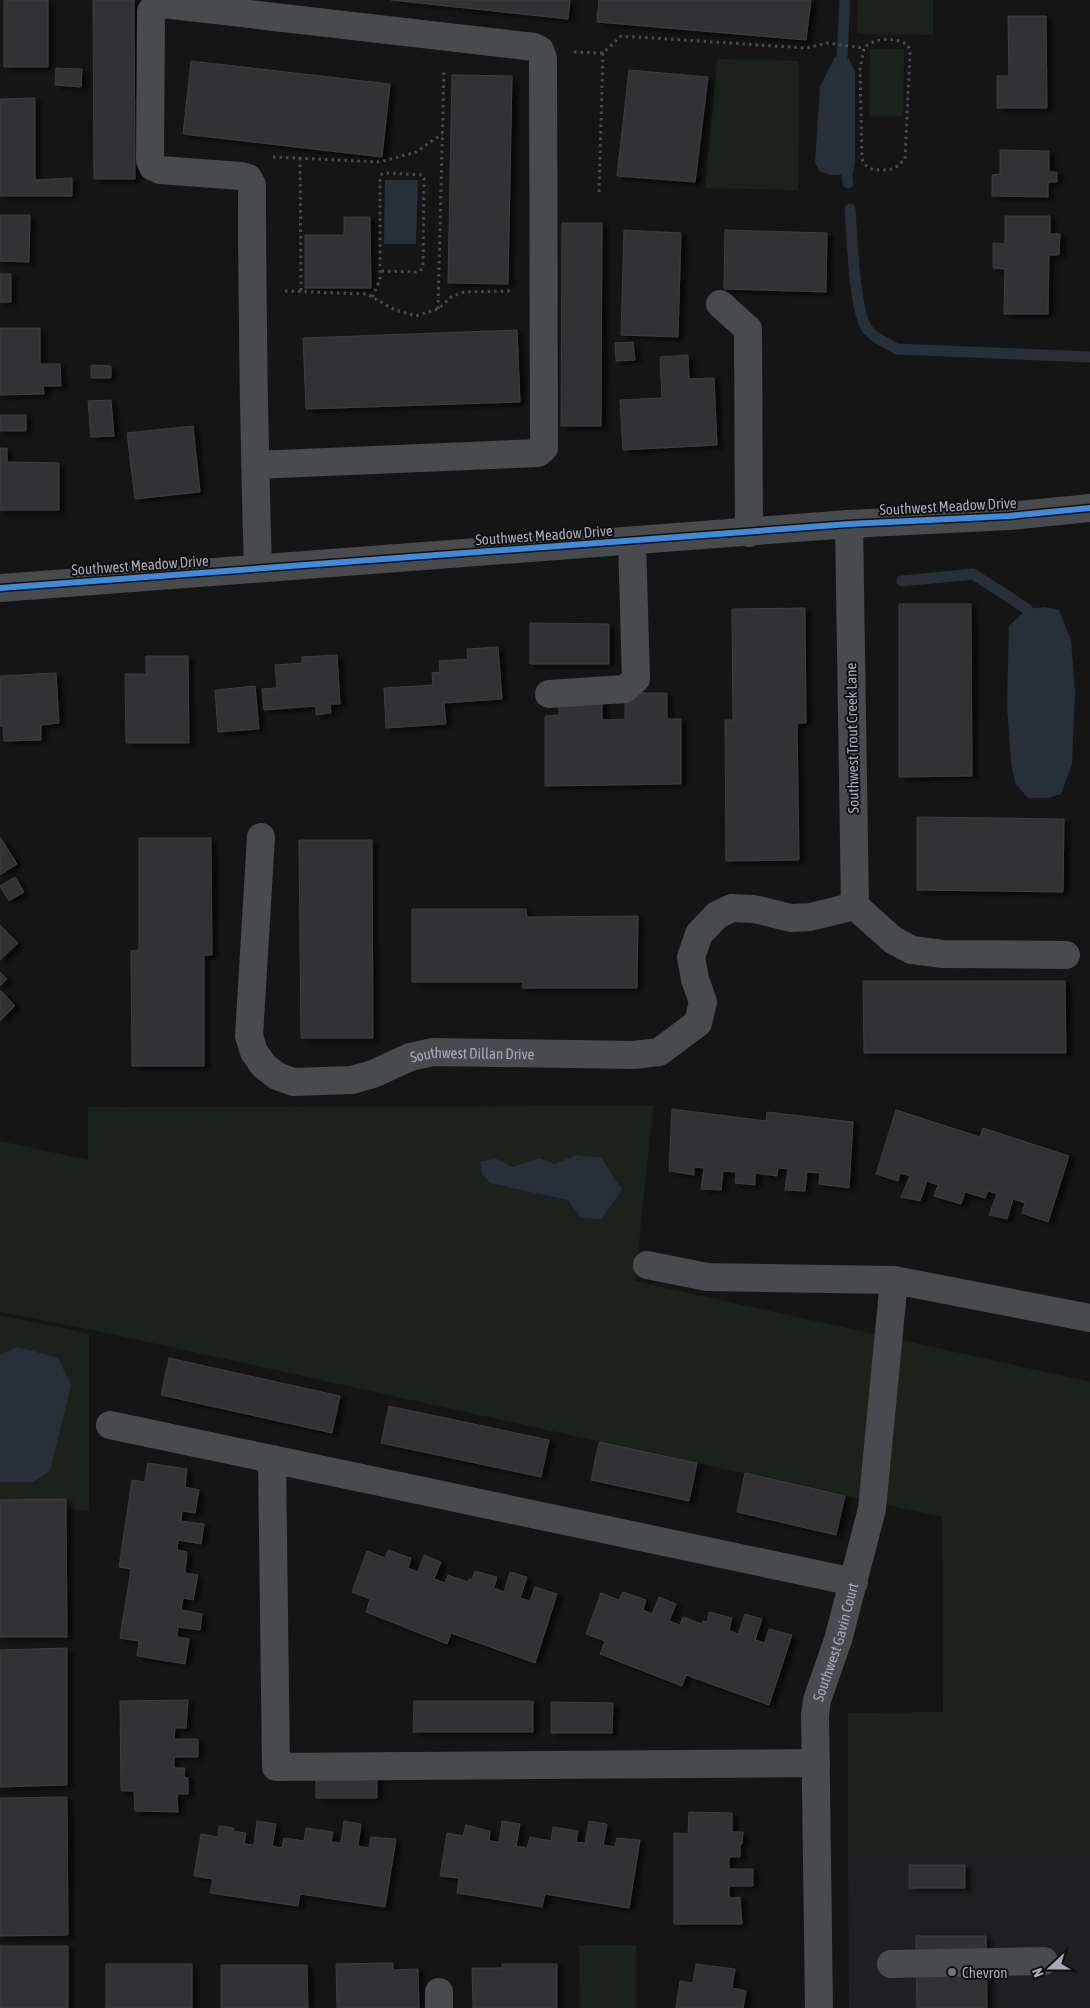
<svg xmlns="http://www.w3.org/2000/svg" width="1090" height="2008" font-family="'Asap Condensed',sans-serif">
	<defs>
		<filter id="shadow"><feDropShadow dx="5.5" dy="3" stdDeviation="2.5" flood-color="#0009"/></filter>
	</defs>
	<rect width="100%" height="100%" fill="#151515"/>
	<path fill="#1f1f21" d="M848 1855 1090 1856V2008H849Z"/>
	<path fill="#1b221c" d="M858 0H933V35L857 34Z
		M870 49H904L903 116H869Z
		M717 59 799 61 798 190 705 188Z
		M653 1106 635 1281 1090 1382V1856L848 1855V1713L943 1712 942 1517 89 1329 0 1312V1141L88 1160V1107Z
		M0 1315 89 1334V1510L0 1507Z
		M579 1945H636V2008H580Z"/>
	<path fill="#273038" d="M835 57 849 59 855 72V160L853 174 831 175 820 172 815 162 820 87Z
		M385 180H418L416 244H384Z
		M1044 607 1059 610 1071 640 1075 693 1072 764 1061 794 1048 798H1028L1015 783 1011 761 1007 706 1009 626 1027 609Z
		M576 1155 601 1158 622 1190 601 1219 581 1218 568 1200 490 1183 482 1174 480 1161 497 1159 513 1167 539 1158 555 1164Z
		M18 1347 58 1358 71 1385 50 1471 33 1482H0V1355Z"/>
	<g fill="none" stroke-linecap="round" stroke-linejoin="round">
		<path stroke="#273038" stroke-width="11" d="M841 73 845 0
			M845 159 848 183
			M850 209C852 234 854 313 868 330 874 338 888 344 897 349L1090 357
			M902 581 973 574 1027 609"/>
	</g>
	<path fill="#333334" stroke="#3d3e41" filter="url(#shadow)" d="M4 0H48V67H4Z
		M93 0H134L135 179H94Z
		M391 0H570L568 19Z
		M599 0H811L806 40 597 22Z
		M1008 16H1046L1047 108H997V76H1009Z
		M191 61 390 84 382 157 183 134Z
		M56 68 82 69 81 87 55 85Z
		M629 70 708 77 695 182 617 176Z
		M452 75 512 76 508 284 448 283Z
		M35 98V180L72 178V196H0V99Z
		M1000 150 1049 151V172H1057V182H1048V197L992 196V175L1000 174Z
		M0 215H30L29 262 0 261Z
		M1005 216H1050V234H1060L1059 255H1049L1048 314H1004L1005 269 993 268V243L1005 244Z
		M344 217H370L371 288H305V235H344Z
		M562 223H602L601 426H561Z
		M624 230 681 233 678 337 621 335Z
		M725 230 827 233 826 292 724 289Z
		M0 274H11V302H0Z
		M0 328H40V364H60L61 386H43L44 394 0 395Z
		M517 330 520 402 306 409 303 338Z
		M633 342 635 360 616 361 615 343Z
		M688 355 689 379 714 378 717 445 623 450 620 400 662 398 660 357Z
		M91 365 111 366V378H91Z
		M111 400 114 436 91 437 88 401Z
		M0 415H26V431H0Z
		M193 426 200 492 135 499 127 433Z
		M0 448H7V462L59 463V510H0Z
		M899 604H971L972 776 899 777Z
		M805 608 806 723H797L799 860 726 861 725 720H733L732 609Z
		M530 623 609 624V664H530Z
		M498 647 502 699 444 703 446 724 386 728 384 688 433 685 432 673 440 672 439 661 468 659 467 649Z
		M337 655 340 704H330L331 713 316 715V706L264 710 262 689 277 688 275 665 302 663V657Z
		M146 656H188L189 743H126L125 674H146Z
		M56 673 59 723 41 725V740L4 741 3 726H0V676Z
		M255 686 259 729 218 732 215 690Z
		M625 693H667V719H681V784L545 786V716L559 715V695H602V720L625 719Z
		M917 817 1064 819 1063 892 917 890Z
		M0 837 17 864 0 875Z
		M139 838H211L212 955H204V1066H132L131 951 139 950Z
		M299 840H372L373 1038H301Z
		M15 877 24 892 9 901 0 886Z
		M412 909H526L527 917 638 916 637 988H522L523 982H412Z
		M0 925 18 943 0 960Z
		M0 972 7 979 0 986Z
		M863 981H1065L1066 1053H864Z
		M0 990 15 1006 0 1021Z
		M672 1109 766 1121 767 1112 853 1122 849 1188 819 1184 820 1173 807 1172 805 1191 785 1190 788 1169 778 1168 777 1176 755 1173V1185L735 1183 736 1172 723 1171 721 1190 701 1189 704 1168 694 1167V1175L669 1171Z
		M896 1110 980 1137 983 1128 1069 1156 1048 1222 1022 1213 1025 1203 1013 1199 1007 1219 989 1215 997 1194 988 1191 985 1198 965 1192 961 1204 934 1196 938 1185 927 1181 920 1201 901 1197 910 1176 900 1173 898 1181 876 1174Z
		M169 1358 340 1396 332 1433 161 1395Z
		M389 1406 549 1440 541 1477 381 1443Z
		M599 1442 697 1463 689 1501 591 1480Z
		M148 1463 187 1469 185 1487 199 1490 195 1513 182 1511 181 1521 204 1524 201 1544 178 1540 177 1550 187 1552 185 1573 198 1575 193 1600 183 1598 181 1610 202 1614 200 1630 178 1627 177 1637 189 1639 185 1664 137 1656 139 1641 120 1638 131 1569 119 1567 132 1480 145 1482Z
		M745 1473 845 1496 836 1535 737 1512Z
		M66 1499 67 1637H0V1500Z
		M388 1550 411 1558 408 1568 418 1572 424 1555 441 1562 434 1579 445 1583 448 1575 468 1582 469 1579 472 1580 475 1571 497 1577 494 1588 504 1592 510 1572 527 1577 520 1598 530 1601 535 1587 557 1594 535 1663 451 1633 447 1644 366 1612 370 1599 352 1592 367 1551 385 1558Z
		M623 1592 646 1600 643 1610 652 1614 659 1597 676 1604 669 1621 680 1625 683 1617 702 1624 703 1621 707 1622 709 1612 732 1618 729 1630 738 1634 745 1614 762 1619 755 1640 765 1643 769 1629 792 1635 769 1705 686 1675 682 1686 600 1654 605 1641 586 1634 601 1593 619 1600Z
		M67 1648V1785L0 1787V1650Z
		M188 1700 186 1728H175L174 1739H198V1757H174V1768H185L184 1777 188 1778V1794H177L178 1812 135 1811 134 1791H121L120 1701Z
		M414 1701H533V1732H413Z
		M551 1702 613 1703 612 1733H551Z
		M316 1768H377V1798H316Z
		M67 1797 68 1935 0 1936V1798Z
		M689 1812 732 1813V1832H743L742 1844H740V1857H729V1869H753V1886H729V1898L740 1897 742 1924H674V1833L688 1834Z
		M257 1821 276 1824 272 1846 282 1848 284 1838 304 1841 306 1828 333 1832 331 1842 341 1843 344 1821 361 1824 358 1846 369 1848 371 1837 396 1839 385 1907 300 1894 298 1906 210 1893 213 1879 194 1876 201 1834 218 1837 219 1826 234 1828 233 1831 246 1833 244 1844 254 1845Z
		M502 1821 520 1824 516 1846 527 1848 530 1837 551 1841 553 1827 578 1831 576 1842 585 1843 589 1821 607 1824 603 1845 615 1847 617 1838 640 1840 629 1908 545 1894 542 1907 457 1893 459 1878 440 1876 447 1833 463 1836 466 1825 490 1831 489 1841 499 1842Z
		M909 1865H965V1888H909Z
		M916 1936H986L987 2008H917Z
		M0 1946H68V2008H0Z
		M393 1963V1970L418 1969 419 2008H337L336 1964Z
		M106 1964H192V2008H106Z
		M502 1964H557V2008H473L472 1968H502Z
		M696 1964 735 1969 732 1988 746 1991 743 2008H676L680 1981 693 1983Z
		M221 1965H307L308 2008H221Z"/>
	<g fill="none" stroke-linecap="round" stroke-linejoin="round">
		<path stroke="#4b4c50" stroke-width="3" stroke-dasharray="2.5 4" stroke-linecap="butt" d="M574 52 603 53 621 36 806 48 827 43 864 48 860 69 862 159C867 173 881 170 894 169L905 159 910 52 908 45C895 37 875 37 864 48
			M273 157 380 162 416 152 442 134
			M300 158 301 292
			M599 192 603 53
			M285 291 367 294 395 310 416 316 438 309 451 297 464 292 512 291
			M372 297 380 280V178L382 174 387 173 422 175 424 179 423 267 420 271 416 272 380 271
			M438 309 444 70"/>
		<g stroke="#494a4e" stroke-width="28">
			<path d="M720 304 748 329 749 533"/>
			<path d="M255 465 538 453 544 448 543 59 540 50 534 47 163 4 155 6 151 11 150 160 153 167 160 170 241 176 248 178 252 185C252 312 254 440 258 568"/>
			<path d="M0 588 849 524 1009 516 1090 508"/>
			<path d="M549 694 625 689 636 679 632 541"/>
			<path id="s1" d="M261 837 249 1036 254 1052 264 1066 277 1076 293 1082 352 1080 373 1074 410 1057 433 1052 634 1055 659 1052 698 1023 703 1002 695 979 691 957 699 934 717 915 732 908 754 909 791 918 810 917 855 906 849 524"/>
			<path d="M855 906 893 940 912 950 943 954 1066 955"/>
			<path d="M647 1265 707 1277 894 1280 1090 1318"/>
			<path d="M110 1425 854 1582"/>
			<path d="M272 1459 276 1767 816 1763"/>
			<path d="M891 1964 1044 1961"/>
			<path d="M439 2008V1992"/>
			<path id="s2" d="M819 2008 815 1715 817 1700 838 1640 872 1509 894 1280"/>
		</g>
		<g stroke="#0f0f11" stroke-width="9">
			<path id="cycleway" d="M0 588 849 524 1009 516 1090 508"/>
		</g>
		<use href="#cycleway" stroke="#408adc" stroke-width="6"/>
	</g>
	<circle fill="#73767e" stroke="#0f0f11" stroke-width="2" cx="952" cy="1972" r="5"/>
	<g text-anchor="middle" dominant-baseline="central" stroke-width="4" stroke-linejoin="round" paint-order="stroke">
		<g font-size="15" fill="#a5aab7" stroke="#0f0f11">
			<text transform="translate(948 506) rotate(-3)">Southwest Meadow Drive</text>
			<text transform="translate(544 535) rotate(-4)">Southwest Meadow Drive</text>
			<text transform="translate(140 565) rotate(-4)">Southwest Meadow Drive</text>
			<text transform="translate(852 738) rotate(-91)">Southwest Trout Creek Lane</text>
			<text stroke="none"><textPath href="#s1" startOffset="451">Southwest Dillan Drive</textPath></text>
			<text stroke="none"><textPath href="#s2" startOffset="369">Southwest Gavin Court</textPath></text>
		</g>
		<g font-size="15" fill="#a5aab7" stroke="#0f0f11" text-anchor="start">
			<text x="962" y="1972">Chevron</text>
		</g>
	</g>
	<g transform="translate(1050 1968) rotate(249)" stroke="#0f0f11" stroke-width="4" paint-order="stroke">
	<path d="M0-4L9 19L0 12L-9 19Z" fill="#a5aab7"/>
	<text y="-8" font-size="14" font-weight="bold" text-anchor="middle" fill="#a5aab7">N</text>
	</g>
</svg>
